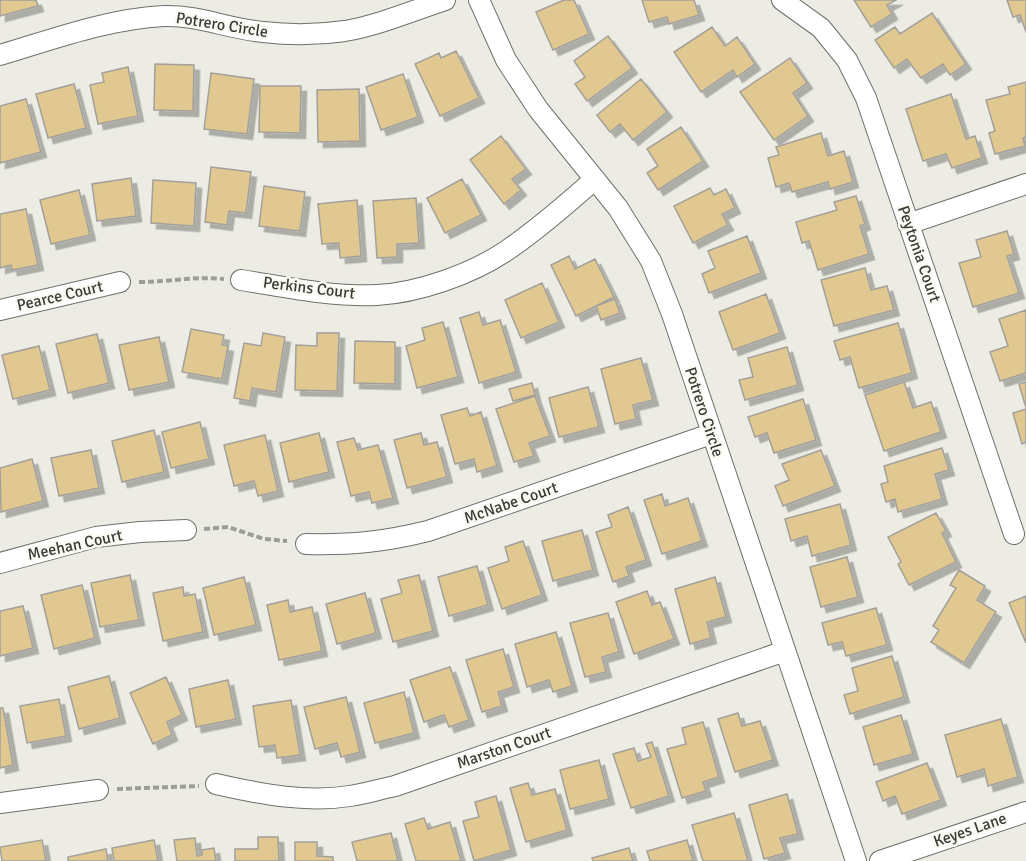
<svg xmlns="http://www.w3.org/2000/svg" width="1026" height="861" font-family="Signika,sans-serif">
	<defs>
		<filter id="shadow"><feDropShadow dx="5.5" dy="5.5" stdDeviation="0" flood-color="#0004"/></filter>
	</defs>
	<rect width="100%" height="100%" fill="#ecece5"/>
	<path fill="#e1c891" stroke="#a3a09a" stroke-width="1.5" filter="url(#shadow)" d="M0 0H36L38 6 0 16Z
		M564 0H574L589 34 553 50 536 12Z
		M642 0H694L699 15 669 24 667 17 649 22Z
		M854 0H896L887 5 892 14 871 27Z
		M1007 0H1026V32L1020 15 1013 17Z
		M932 13 966 64 950 75 943 64 921 78 907 59 894 68 875 40 895 27 900 34Z
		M712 27 725 46 737 37 755 64 737 77 733 70 701 92 674 52Z
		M608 36 632 68 587 101 575 84 585 77 574 61Z
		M456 51 479 98 440 116 415 64 439 53 441 58Z
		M790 58 807 83 793 93 808 116 774 140 740 92Z
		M155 64 194 65 193 111 154 110Z
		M128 67 138 116 98 124 90 85 104 82 102 73Z
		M211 73 254 79 247 134 204 129Z
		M403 74 418 117 381 130 366 87Z
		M641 79 667 112 633 140 620 124 610 132 597 115Z
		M1026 82V137L1023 138 1025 146 995 154 989 133 995 131 986 100 1010 94 1008 87Z
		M74 84 86 128 48 138 36 94Z
		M260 86H301L300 133 259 132Z
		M359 89 360 141 318 142 317 90Z
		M951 94 966 139 975 136 982 158 952 168 946 154 923 161 906 109Z
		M26 99 41 152 0 163V106Z
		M681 127 703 161 658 190 647 173 658 166 647 149Z
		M821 133 828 156 844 151 853 182 830 189 828 182 792 192 789 183 776 187 768 158 779 155 776 147Z
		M501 136 526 169 512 179 521 190 504 204 470 160Z
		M211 167 251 172 246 213 229 211 227 225 205 222Z
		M131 178 136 216 97 221 92 184Z
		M462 179 481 215 445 233 427 198Z
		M153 180 196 183 194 226 151 223Z
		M264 186 305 192 300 231 259 226Z
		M710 188 714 195 726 189 735 208 722 214 728 225 693 243 674 206Z
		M79 190 90 235 51 244 40 200Z
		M856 196 865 224 860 226 869 254 818 270 809 241 802 243 796 222 837 210 834 202Z
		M416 198 419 243 397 244V257L377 258 373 201Z
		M357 200 361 256 340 258 339 243 322 244 318 204Z
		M26 209 38 265 12 270 11 265 0 268V214Z
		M1007 231 1014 254 1007 256 1019 293 973 307 959 263 981 257 976 240Z
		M747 236 761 273 709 293 702 274 715 268 708 251Z
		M569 256 575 269 595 259 614 297 576 316 551 265Z
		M865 268 871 290 887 286 894 310 834 326 821 280Z
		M542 283 559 322 521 338 505 300Z
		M766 294 780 333 733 350 719 312Z
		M615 299 620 313 601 320 596 306Z
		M1026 310V373L1000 381 990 352 1008 346 999 319Z
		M479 312 483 325 500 320 516 372 479 383 460 318Z
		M443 322 458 377 417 388 406 346 425 340 422 328Z
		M898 323 912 373 859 388 850 357 840 360 834 341Z
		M191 329 224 335 222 345 228 346 222 379 182 372Z
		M263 333 285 337 276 392 252 388 250 401 234 398 244 343 261 346Z
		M317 333H339L337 391 295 390 296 345 317 346Z
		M97 334 109 383 68 393 56 344Z
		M159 337 169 382 129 390 119 345Z
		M355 341 395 342V384L354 383Z
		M39 346 50 390 13 399 2 355Z
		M787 347 798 385 745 400 739 380 753 377 748 358Z
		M641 358 653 400 633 405 636 419 615 424 601 369Z
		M904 382 913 408 931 402 941 432 884 451 865 395Z
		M1026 382V408L1019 384Z
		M532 383 535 395 513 401 509 389Z
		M588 387 599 427 559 437 549 398Z
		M535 396 550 436 529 443 534 456 514 462 496 409Z
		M803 399 816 440 774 453 767 433 755 437 748 417Z
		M467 408 470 416 481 412 497 466 477 472 474 459 455 464 441 415Z
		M1026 409V442L1022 444 1013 413Z
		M200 422 209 459 171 468 162 432Z
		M154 430 164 472 122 482 112 441Z
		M319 433 329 472 289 482 280 443Z
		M421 433 424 445 437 442 447 477 407 488 394 440Z
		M265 435 278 491 258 496 254 481 234 486 224 445Z
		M354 438 358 450 378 445 393 498 372 503 369 492 351 496 337 442Z
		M942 448 949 470 935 474 942 499 898 512 895 499 886 502 881 484 888 482 884 466Z
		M91 450 99 488 59 496 51 458Z
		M821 450 835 486 783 506 775 486 789 480 782 464Z
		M32 459 43 501 1 512 0 468Z
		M662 494 665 506 688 498 702 541 662 554 644 500Z
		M840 504 851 545 812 556 807 536 791 541 785 519Z
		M628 507 646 560 626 567 629 576 613 582 596 532 612 527 608 515Z
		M936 513 946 531 942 533 956 562 909 585 898 564 901 562 888 537Z
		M582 530 593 570 553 581 542 541Z
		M523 541 542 595 502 609 488 568 509 561 505 547Z
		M847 557 858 597 821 607 810 567Z
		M477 566 488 605 449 616 438 577Z
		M959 570 985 586 977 600 996 612 964 663 931 642 939 630 933 626 956 588 950 585Z
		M130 575 139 620 100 627 91 583Z
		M419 575 433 631 393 642 381 599 402 593 398 580Z
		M244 577 256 625 214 635 203 588Z
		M715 577 726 617 707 622 711 638 690 644 675 589Z
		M82 585 95 638 54 649 41 595Z
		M183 587 184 596 195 594 203 632 163 641 153 593Z
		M647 591 652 605 660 602 674 639 634 654 616 602Z
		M365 593 376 633 337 644 326 604Z
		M1026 596V643L1009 603Z
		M288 600 290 612 312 607 322 651 279 660 267 605Z
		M23 606 33 648 0 656V611Z
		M876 608 887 645 846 656 842 642 828 645 822 623Z
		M608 613 619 652 602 657 606 672 585 677 570 623Z
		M556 632 572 686 553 692 549 680 527 687 515 644Z
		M503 649 514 687 498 692 502 706 482 712 466 660Z
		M892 656 904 697 850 714 844 695 858 691 852 668Z
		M450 667 469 720 449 727 444 715 424 722 410 680Z
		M109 676 120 718 79 729 68 687Z
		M166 677 182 715 167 722 172 735 153 744 130 693Z
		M228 680 236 719 196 727 189 689Z
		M404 692 414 733 375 743 364 703Z
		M346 697 360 752 341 757 337 743 315 749 304 707Z
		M59 699 66 736 27 743 20 706Z
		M291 700 300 755 277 758 275 745 259 747 253 706Z
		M0 708H3L13 765 0 768Z
		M738 713 742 726 760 721 773 760 735 772 718 719Z
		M901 715 913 754 874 765 863 727Z
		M1001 719 1018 777 988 786 984 769 957 777 945 735Z
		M703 722 719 777 703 782 706 791 682 798 667 749 686 744 682 728Z
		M652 742 669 796 631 808 613 754 634 748 638 761 651 757 646 744Z
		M599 760 609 799 570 809 560 770Z
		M927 763 941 800 902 814 895 796 883 801 876 782Z
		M528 783 532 795 555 789 567 830 526 842 510 788Z
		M787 794 798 834 780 838 785 853 764 859 749 805Z
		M496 796 511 850 474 861 463 821 479 817 475 802Z
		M734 813 748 861H703L692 825Z
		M424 818 428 829 450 822 461 861H416L405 824Z
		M391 833 398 861H357L352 842Z
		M258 837H278L279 861H235V849H258Z
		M195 838 197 856 202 855V850L214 848 216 861H177L174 840Z
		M42 840 46 861H2L0 847Z
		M154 840 158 861H114L112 848Z
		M687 840 693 861H650L647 851Z
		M295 842H317V856L333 857V861H295Z
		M629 848 633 861H593L592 858Z
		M106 849 108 861H68V857Z"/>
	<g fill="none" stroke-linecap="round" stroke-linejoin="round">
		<g stroke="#70706a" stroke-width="22">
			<path id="minor" d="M479 0 506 60 538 109 618 208 651 261 672 314 856 861
				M782 0 821 28 847 60 866 98 1014 534
				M0 55C54 39 107 19 164 16 198 15 229 29 263 32 289 35 318 35 345 31 379 25 412 11 445 0
				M908 224 1026 184
				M241 280C286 287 331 297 377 295 418 293 472 274 506 251 537 230 567 204 595 179
				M0 310 120 282
				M306 544C352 545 383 542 428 531L711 434
				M0 563 96 537 140 532 186 530
				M216 784C260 794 305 803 350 796 365 794 380 789 395 786L785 651
				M0 803 98 790
				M880 861 1026 812"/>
		</g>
		<path stroke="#9d9d98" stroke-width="4" stroke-dasharray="6 3" stroke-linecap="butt" d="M139 282C168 282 195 276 224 279
			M204 529 228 527 264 539 287 541
			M117 789 199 786"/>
		<use href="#minor" stroke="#fff" stroke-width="20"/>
	</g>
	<g text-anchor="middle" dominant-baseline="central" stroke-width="5" stroke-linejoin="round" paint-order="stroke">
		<g font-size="16" fill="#3a3a37" stroke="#f9f9f2">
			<text transform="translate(222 25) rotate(9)">Potrero Circle</text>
			<text transform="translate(919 254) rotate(71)">Peytonia Court</text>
			<text transform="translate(309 288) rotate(7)">Perkins Court</text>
			<text transform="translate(60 296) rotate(-13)">Pearce Court</text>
			<text transform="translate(704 412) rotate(72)">Potrero Circle</text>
			<text transform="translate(511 503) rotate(-19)">McNabe Court</text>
			<text transform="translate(75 545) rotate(-12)">Meehan Court</text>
			<text transform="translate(504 748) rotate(-19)">Marston Court</text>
			<text transform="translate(970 830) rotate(-19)">Keyes Lane</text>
		</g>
	</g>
</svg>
